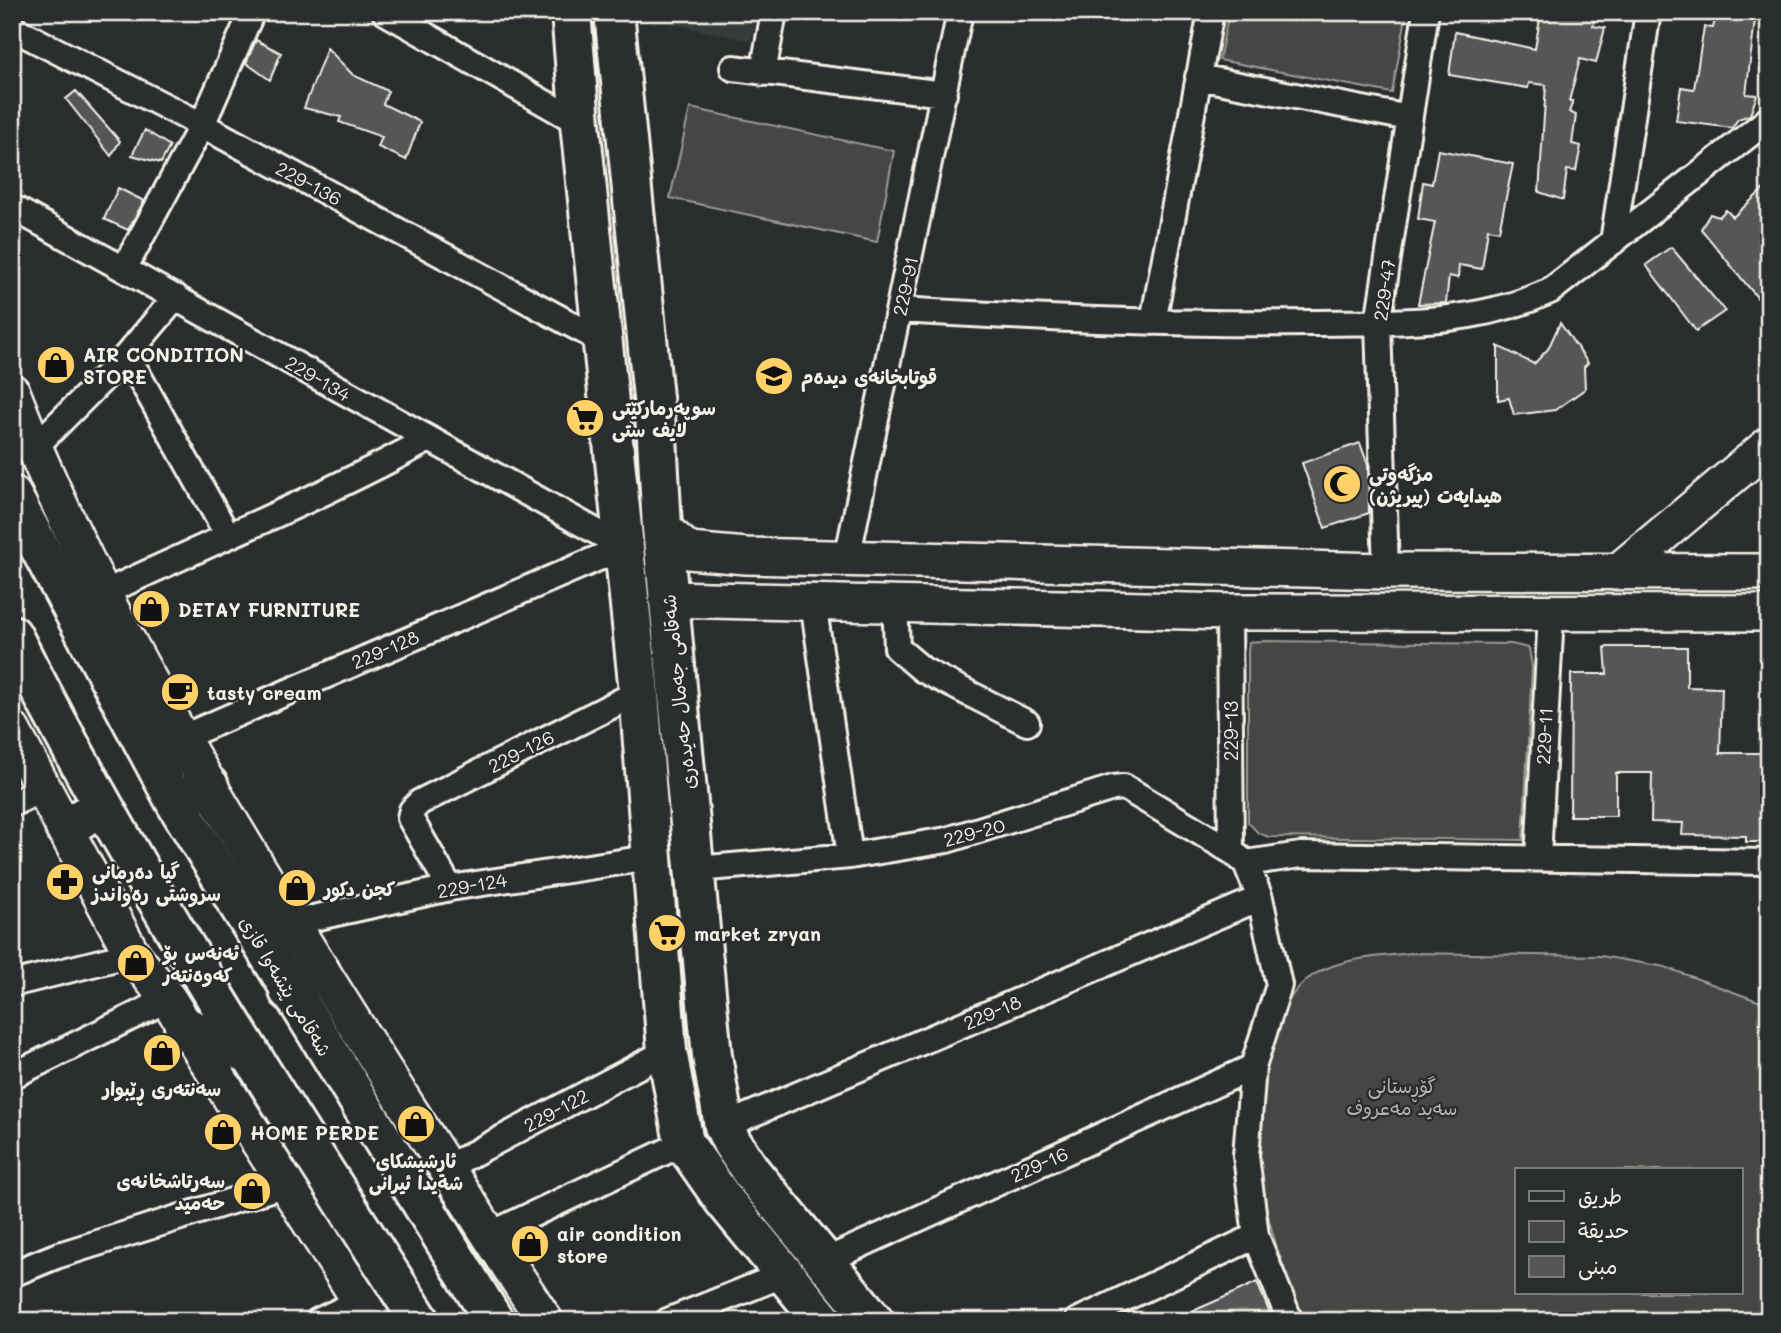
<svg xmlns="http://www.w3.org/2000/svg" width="1781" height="1333" font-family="Mali,'Playpen Sans Arabic',sans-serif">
	<rect width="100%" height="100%" fill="#2a2d2e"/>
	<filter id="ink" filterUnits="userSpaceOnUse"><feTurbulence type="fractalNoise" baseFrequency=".0143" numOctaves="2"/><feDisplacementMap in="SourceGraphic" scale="14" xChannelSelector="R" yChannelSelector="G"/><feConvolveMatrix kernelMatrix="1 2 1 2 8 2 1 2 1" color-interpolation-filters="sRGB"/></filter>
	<g filter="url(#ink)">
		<path fill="#373a3a" d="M648 12H757L751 41 648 19Z"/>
		<path fill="#444645" stroke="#9c9c96" stroke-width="2" fill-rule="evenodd" d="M1229 12H1407L1392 93 1219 60Z
			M690 108 894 151 877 242 670 198Z
			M1263 641 1511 644 1529 648 1532 667 1523 840 1269 837 1258 833 1248 822V650L1249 642Z
			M1412 953 1601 956 1665 967 1769 1005V1321H1305C1263 1225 1246 1155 1271 1052 1277 1026 1284 999 1305 981 1334 957 1378 957 1412 953ZM1517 1170H1741V1293H1517Z"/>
		<path fill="#555756" stroke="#f4f1e8" stroke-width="2" d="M1541 12H1595L1593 26 1605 28 1596 63 1580 59 1569 101H1573L1569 112 1576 115 1572 144 1581 146 1576 171 1567 170 1563 200 1539 192 1546 85 1529 83 1528 88 1449 75 1455 32 1535 49Z
			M1717 12H1756L1746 94 1757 95 1750 115 1738 119 1732 128 1676 121 1681 87 1694 89 1704 27 1713 28Z
			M256 40 281 53 270 80 246 63Z
			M327 48 353 75 388 91 383 104 420 122 406 160 378 147 382 137 339 122 341 117 304 108Z
			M76 91 120 141 111 156 66 99Z
			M145 130 170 146 161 163 132 155Z
			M1438 150 1513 164 1499 231 1488 229 1482 269 1459 265 1458 278 1449 276 1446 303 1418 304 1435 222 1418 219 1423 182 1432 184Z
			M1769 184V312L1701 229 1710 214 1719 217 1726 210 1733 217Z
			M118 188 144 201 128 230 104 219Z
			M1671 247 1725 311 1696 331 1646 265Z
			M1560 323 1588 363 1584 367 1585 389 1555 410 1514 415 1509 398 1498 400V346L1534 364 1548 349Z
			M1360 443 1368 465 1369 513 1325 528 1302 463Z
			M1605 647H1687V687L1722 688 1720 753H1769V842H1746V836L1682 835 1683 823 1651 822 1652 773H1616V816H1570L1571 674H1607Z
			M1257 1282 1273 1321H1170L1225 1297Z"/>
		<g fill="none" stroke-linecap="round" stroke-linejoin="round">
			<g stroke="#f4f1e8" stroke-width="30">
				<path id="street" d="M385 12 580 123
					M12 28 202 125 604 342
					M733 68 944 94
					M763 73 774 12
					M1198 77 1409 118
					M12 207 624 547
					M1613 242 1648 12
					M124 269 202 125 252 12
					M900 310C1037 318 1173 325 1310 323 1392 322 1474 326 1550 291L1769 119
					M1153 322 1211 12
					M127 355 227 534
					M34 448 127 355 176 297
					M847 559 960 12
					M1386 571 1378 323 1426 12
					M102 594C210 542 322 498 427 440
					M813 602 850 856
					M895 602 897 648 923 670 1027 723
					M1229 612 1231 851
					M167 744 624 547
					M12 804 43 789
					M1538 858 1551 614
					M1246 863 1301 855 1769 862
					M696 869 850 856 947 840 1113 788 1124 787 1231 851 1246 863 1260 898 1279 985 1253 1067 1246 1156 1256 1236 1290 1321
					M450 888 410 818 412 810 420 802 639 692
					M291 923 450 888 654 857
					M12 984 132 954
					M12 1076 168 999
					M724 1126 1260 898
					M444 1169 667 1051
					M489 1235 684 1143
					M825 1261 1253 1067
					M12 1274 56 1256 286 1184
					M318 1321 360 1301
					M668 1321 785 1274
					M1077 1321 1256 1236"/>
			</g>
			<g stroke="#f4f1e8" stroke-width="40">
				<path id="secondary" d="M12 392C75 555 161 707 251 856 346 1013 445 1167 545 1321
					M662 528 689 551 746 556 1386 571 1769 572
					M1620 570 1769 445
					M669 599 1229 612 1769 613
					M12 730 132 954 168 999 373 1321"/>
			</g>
			<g stroke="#f4f1e8" stroke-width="44">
				<path id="primary" d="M571 12 580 123 639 692 667 1051 684 1143 723 1199 823 1321
					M614 12 657 437 662 528 712 1056 724 1126 732 1143 752 1173 874 1321"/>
			</g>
			<g stroke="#f4f1e8" stroke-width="44">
				<path id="highway" d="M12 496 176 803 494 1321
					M12 635C132 873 276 1097 420 1321
					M176 803 209 786
					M65 828 103 806
					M289 991 320 971
					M184 1026 247 1053"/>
			</g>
			<use href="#street" stroke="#2a2d2e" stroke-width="24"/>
			<use href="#secondary" stroke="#2a2d2e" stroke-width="35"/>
			<use href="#primary" stroke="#2a2d2e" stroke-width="38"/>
			<use href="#highway" stroke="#2a2d2e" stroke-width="38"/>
		</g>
	</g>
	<defs>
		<g id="shop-disc" transform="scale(2.0125)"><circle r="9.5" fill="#ffd166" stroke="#2a2d2e"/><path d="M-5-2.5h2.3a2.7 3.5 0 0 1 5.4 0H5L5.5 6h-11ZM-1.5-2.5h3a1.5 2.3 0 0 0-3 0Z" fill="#111"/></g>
		<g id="school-disc" transform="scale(2.0125)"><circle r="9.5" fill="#ffd166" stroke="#2a2d2e"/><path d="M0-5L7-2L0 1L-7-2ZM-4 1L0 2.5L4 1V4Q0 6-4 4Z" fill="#111"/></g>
		<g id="supermarket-disc" transform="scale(2.0125)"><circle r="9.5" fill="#ffd166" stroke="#2a2d2e"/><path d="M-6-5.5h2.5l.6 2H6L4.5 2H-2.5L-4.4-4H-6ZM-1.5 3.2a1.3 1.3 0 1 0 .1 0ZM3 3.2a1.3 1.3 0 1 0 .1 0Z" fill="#111"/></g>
		<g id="mosque-disc" transform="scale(2.0125)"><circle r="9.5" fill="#ffd166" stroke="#2a2d2e"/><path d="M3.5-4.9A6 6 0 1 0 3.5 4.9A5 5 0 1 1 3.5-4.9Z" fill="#111"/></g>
		<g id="cafe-disc" transform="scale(2.0125)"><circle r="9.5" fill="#ffd166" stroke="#2a2d2e"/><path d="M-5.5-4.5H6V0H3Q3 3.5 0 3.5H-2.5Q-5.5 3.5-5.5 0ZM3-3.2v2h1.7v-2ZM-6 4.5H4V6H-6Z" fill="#111"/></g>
		<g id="pharmacy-disc" transform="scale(2.0125)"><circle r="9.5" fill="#ffd166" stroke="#2a2d2e"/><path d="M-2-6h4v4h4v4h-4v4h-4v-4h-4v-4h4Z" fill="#111"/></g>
	</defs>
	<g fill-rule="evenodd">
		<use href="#shop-disc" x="56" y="365"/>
		<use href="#school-disc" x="774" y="376"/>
		<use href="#supermarket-disc" x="585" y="418"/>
		<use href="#mosque-disc" x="1342" y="484"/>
		<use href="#shop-disc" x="151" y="609"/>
		<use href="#cafe-disc" x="180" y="692"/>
		<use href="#pharmacy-disc" x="65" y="882"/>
		<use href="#shop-disc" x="297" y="888"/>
		<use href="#supermarket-disc" x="667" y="933"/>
		<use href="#shop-disc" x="136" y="963"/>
		<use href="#shop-disc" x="162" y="1053"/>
		<use href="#shop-disc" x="416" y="1124"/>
		<use href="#shop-disc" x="223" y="1132"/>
		<use href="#shop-disc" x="252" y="1191"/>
		<use href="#shop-disc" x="530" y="1244"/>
	</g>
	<g text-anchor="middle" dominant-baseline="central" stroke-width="5" stroke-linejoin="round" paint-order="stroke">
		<g font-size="19" fill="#f4f1e8" stroke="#2a2d2e">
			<text transform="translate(309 183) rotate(28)">229-136</text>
			<text transform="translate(905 286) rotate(-78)">229-91</text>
			<text transform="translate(1384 290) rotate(-82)">229-47</text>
			<text transform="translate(318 378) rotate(30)">229-134</text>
			<text transform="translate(385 649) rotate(-23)">229-128</text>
			<text transform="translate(678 692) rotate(-96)">شەقامی جەمال حەیدەری</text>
			<text transform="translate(1230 731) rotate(-90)">229-13</text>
			<text transform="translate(1544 736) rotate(-87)">229-11</text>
			<text transform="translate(521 751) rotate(-27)">229-126</text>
			<text transform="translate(974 832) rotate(-15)">229-20</text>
			<text transform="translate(472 885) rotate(-10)">229-124</text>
			<text transform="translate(286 986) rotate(59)">شەقامی پێشەوا قازی</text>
			<text transform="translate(992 1012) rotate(-23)">229-18</text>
			<text transform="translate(556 1110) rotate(-28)">229-122</text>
			<text transform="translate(1039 1164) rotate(-24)">229-16</text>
		</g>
		<g font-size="19" font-weight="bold" fill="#f4f1e8" stroke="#2a2d2e" text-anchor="start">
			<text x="83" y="354">AIR CONDITION<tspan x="83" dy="22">STORE</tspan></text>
			<text x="801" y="376">قوتابخانەی دیدەم</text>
			<text x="612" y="407">سوپەرمارکێتی<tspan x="612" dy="22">لایف ستی</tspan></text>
			<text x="1369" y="473">مزگه‌وتی<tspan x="1369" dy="22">هیدایه‌ت (پیریژن)</tspan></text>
			<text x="178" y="609">DETAY FURNITURE</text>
			<text x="207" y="692">tasty cream</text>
			<text x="92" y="871">گیا دەرمانی<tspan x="92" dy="22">سروشتی رەواندز</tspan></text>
			<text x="324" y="888">كجن دكور</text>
			<text x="694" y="933">market zryan</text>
			<text x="163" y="952">ئەنەس بۆ<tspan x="163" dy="22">کەوەنتەر</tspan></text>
			<text x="162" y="1088" text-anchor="middle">سەنتەری ڕێبوار</text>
			<text x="250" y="1132">HOME PERDE</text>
			<text x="416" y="1160" text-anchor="middle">ئارشيشكاى<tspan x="416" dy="22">شةيدا ئيرانى</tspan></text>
			<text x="225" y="1180" text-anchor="end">سەرتاشخانەی<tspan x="225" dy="22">حەمید</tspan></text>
			<text x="557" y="1233">air condition<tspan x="557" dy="22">store</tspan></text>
		</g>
		<g font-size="19" fill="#b6b5af" stroke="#2a2d2e">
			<text x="1402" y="1085">گۆڕستانی<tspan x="1402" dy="22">سەید مەعروف</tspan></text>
		</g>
	</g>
	<rect width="1781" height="1333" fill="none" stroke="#2a2d2e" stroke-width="42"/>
	<rect x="21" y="21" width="1739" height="1291" fill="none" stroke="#f4f1e8" stroke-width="2.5" filter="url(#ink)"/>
	<rect x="1515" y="1168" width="228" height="126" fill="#2a2d2e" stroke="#7b7b78" stroke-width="2"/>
	<rect x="1529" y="1191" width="35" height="10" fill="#2a2d2e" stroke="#7b7b78" stroke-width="2"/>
	<text x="1578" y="1204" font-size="21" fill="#f4f1e8">طريق</text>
	<rect x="1529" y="1221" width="35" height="21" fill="#444645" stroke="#7b7b78" stroke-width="2"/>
	<text x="1578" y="1238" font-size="21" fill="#f4f1e8">حديقة</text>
	<rect x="1529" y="1256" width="35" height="21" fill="#555756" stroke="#7b7b78" stroke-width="2"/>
	<text x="1578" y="1274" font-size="21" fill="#f4f1e8">مبنى</text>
</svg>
